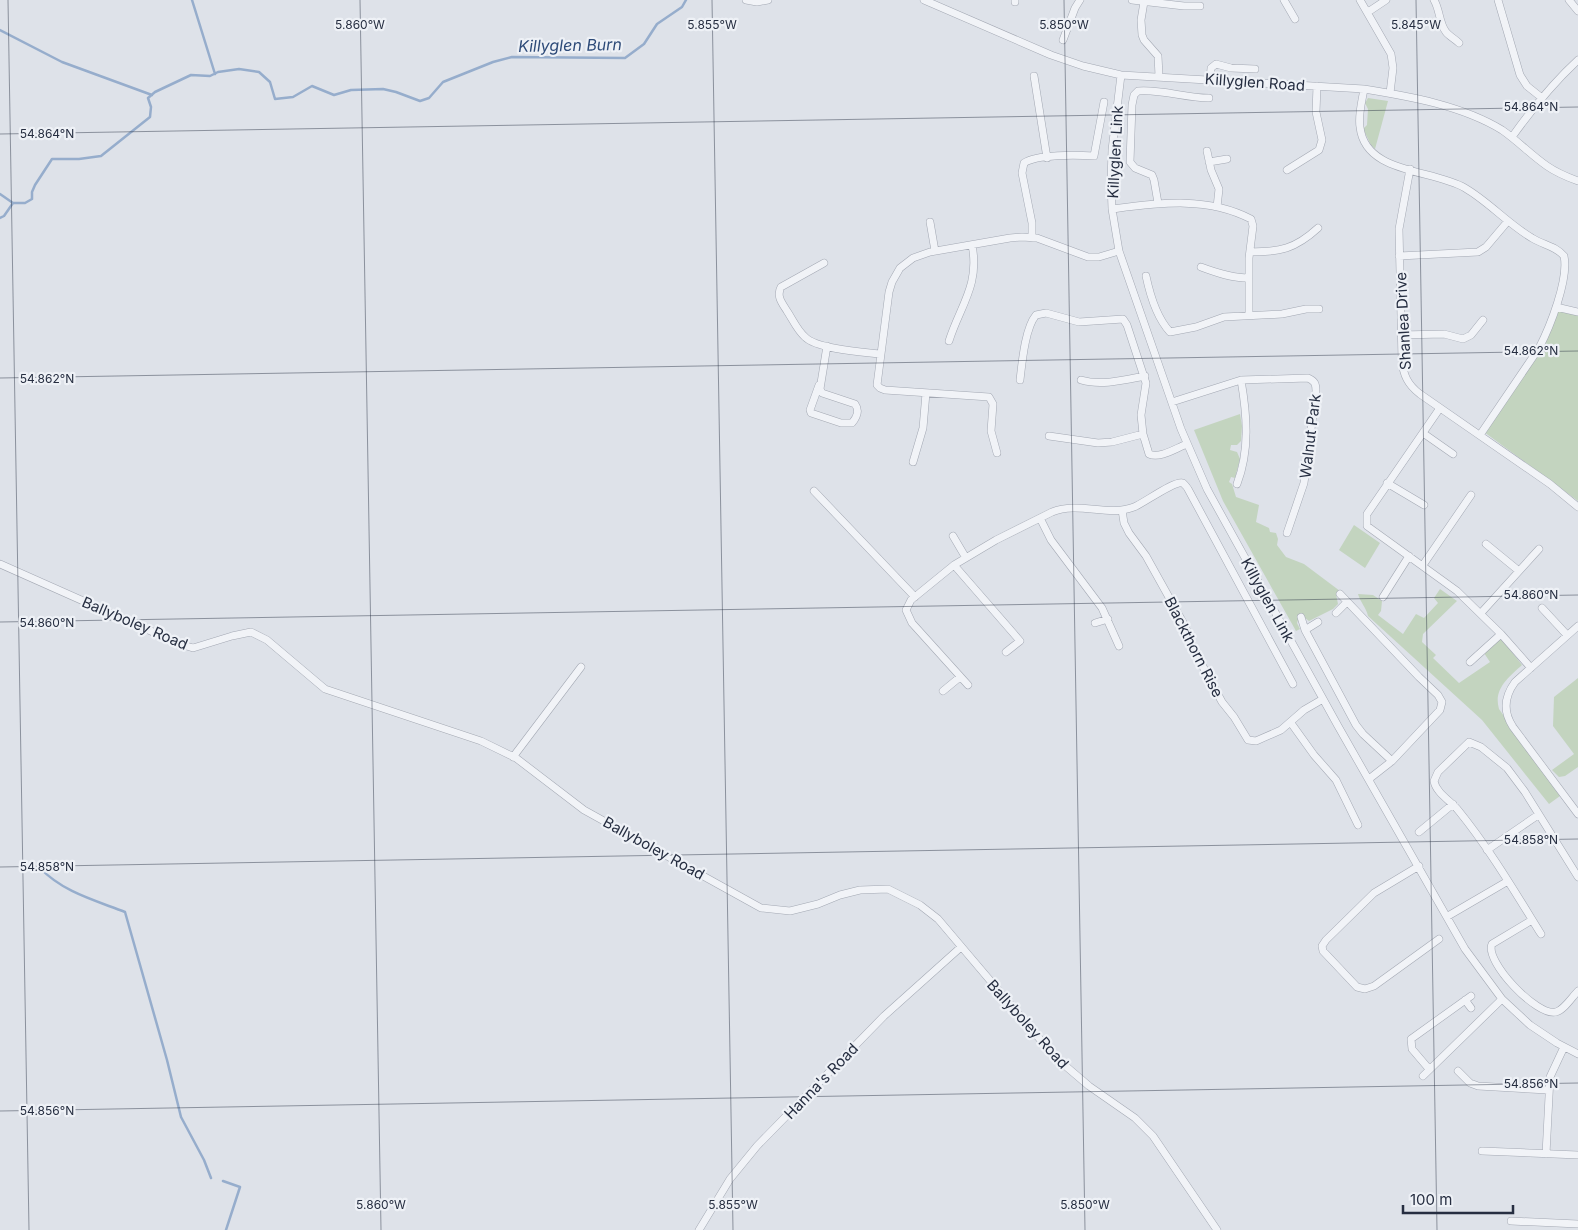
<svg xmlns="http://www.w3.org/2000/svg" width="1578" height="1230" font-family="Inter,sans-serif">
	<rect width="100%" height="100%" fill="#dee2e9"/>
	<path fill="#c3d4bf" d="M1368 98 1388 101 1375 149 1371 145 1363 129 1367 125 1368 109 1365 103Z
		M1558 310 1578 315V501L1484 432Z
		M1240 414 1242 426 1241 441 1237 445H1231L1230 450 1237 452 1240 459 1235 478 1231 477 1229 482 1232 484 1236 497 1259 505 1256 522 1269 528 1270 532 1276 533 1278 539 1277 545 1286 557 1304 564 1340 591 1336 594 1338 604 1333 609 1309 621 1305 618 1299 617 1297 623 1300 629 1296 631 1223 501 1194 430Z
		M1354 525 1380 543 1365 568 1339 550Z
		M1440 589 1457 601 1423 634 1422 642 1436 655 1433 658 1459 683 1490 662 1484 653 1501 638 1522 665C1509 677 1493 689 1499 709L1560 796 1549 804 1482 720 1368 616C1366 607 1360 602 1358 594L1373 595 1382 601 1381 611 1378 615 1403 634 1416 614 1424 618 1438 603 1434 598Z
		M1578 678V767L1565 776 1559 777 1552 770 1574 754 1553 726 1554 697Z"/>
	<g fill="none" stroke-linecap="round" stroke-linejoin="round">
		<path stroke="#96adcc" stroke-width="2.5" d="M192 0 215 74
			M0 30 62 62 152 95
			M0 194 13 203
			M0 218 4 216 13 203H25L32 199V192L35 185 52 159H79L101 156 150 117 151 107 148 98 155 92 191 75 210 76 218 72 239 69 259 72 270 82 275 99 293 97 312 86 334 95 351 90 383 89 396 92 420 101 429 98 443 82 493 62 512 57 625 58 644 44 657 24 682 7 686 0
			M40 868C63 892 94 900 125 912L167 1060 181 1117 204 1160 211 1178
			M223 1181 240 1187 226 1230"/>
		<g stroke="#a3a8b3" stroke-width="8">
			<path id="minor" d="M746 0 757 2 768 0
				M924 0 1051 55 1083 66 1121 75 1364 89C1409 96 1463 106 1502 130 1518 141 1531 155 1547 166 1557 173 1567 177 1578 181
				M1132 0 1184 6H1200
				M1284 0 1295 19
				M1360 0 1391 54 1393 68 1390 93
				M1434 0C1440 10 1439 23 1446 32 1449 36 1455 39 1459 43
				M1498 0 1520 75 1527 86 1542 98
				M1569 0 1578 11
				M1015 2V0
				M1144 2 1141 20 1142 35 1144 40 1158 56 1159 76
				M1368 12 1386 0
				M1063 40 1075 8 1080 0
				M1121 75 1112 150 1111 182 1112 209 1119 251 1181 429 1207 489 1338 726 1465 949 1502 999 1530 1025 1557 1043 1578 1054
				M1034 76 1047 158
				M1210 79 1211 68 1216 64 1231 68 1255 69
				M1364 89C1362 101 1358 115 1360 127 1365 174 1432 169 1465 188 1489 202 1508 224 1532 238 1543 245 1556 246 1564 256 1569 279 1550 327 1539 348L1480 435
				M1512 137C1532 109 1553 83 1578 60
				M1207 151 1211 170 1219 189 1217 207
				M1209 162 1227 159
				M1410 169 1399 229 1402 360C1403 375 1408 385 1420 394L1550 484 1578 507
				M1287 170 1319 150 1322 140 1316 112 1317 86
				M1158 203 1154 180 1152 175 1135 168 1130 162 1132 105 1134 95 1138 91C1162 89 1185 98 1209 98
				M1112 209C1159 203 1207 196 1251 219L1253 226 1249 258V314
				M930 222 935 251
				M1032 238V223L1022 173 1024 163C1037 154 1077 155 1094 156L1104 102
				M1250 252C1280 252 1295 249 1318 228
				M1399 256 1478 252 1486 247 1508 221
				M824 263 781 287C776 296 782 303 787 311 793 320 797 330 805 337 817 349 862 352 880 354
				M1201 267C1217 273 1232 278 1249 278
				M1146 276C1150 295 1156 317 1170 332L1196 327 1224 317 1282 314 1306 309H1319
				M1556 307 1578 312
				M1401 335 1444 334 1463 339 1471 335 1483 320
				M949 341C960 306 980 285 972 245
				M1020 380C1022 363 1025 328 1036 315L1046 313 1079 322 1123 319 1127 325 1146 383 1141 415 1143 434 1149 454C1160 459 1176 448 1187 444
				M1081 380C1101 386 1124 380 1145 376
				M819 385 810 410 811 413 841 423H852C857 417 860 411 855 404L822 393 820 389 827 346
				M1172 402 1241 380 1308 378C1315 381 1316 384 1316 391L1304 483 1287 533
				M1440 408 1367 514V526L1457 591 1501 634 1531 668
				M1423 433 1453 454
				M1049 436 1098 443 1112 442 1143 434
				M997 453 991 431 993 404 989 397 885 390 880 388 877 385 889 292 892 282 900 268 913 258 930 252 1010 238 1022 237 1037 238 1088 257H1099L1119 251
				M913 462 923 428 926 393
				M1387 483 1424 505
				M1237 484C1250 450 1247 415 1241 380
				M814 491 915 597
				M1122 510 1124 523 1129 533 1146 556 1185 626 1194 650 1222 702 1234 717 1248 740 1256 741 1281 730 1304 710 1323 699
				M1040 518 1051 540 1102 608 1119 646
				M953 536 966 558
				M1486 544 1519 571
				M0 564 180 644 193 648 232 636 251 632 267 640 325 689 481 741 516 758 584 810 761 908 790 911 818 904 840 895 860 890 888 889 920 905 938 919 1055 1057 1089 1086 1135 1118 1153 1136 1217 1230
				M954 565 1020 641 1006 652
				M1423 565 1471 495
				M1340 594 1419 677 1438 695 1442 702 1440 710 1392 761 1369 779
				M1383 597 1409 556
				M1542 608 1567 635
				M1336 613 1347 602
				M1481 613 1539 549
				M1301 617 1305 630 1356 725 1363 734 1392 761
				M1095 623 1108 619
				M1578 626 1515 682C1504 697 1503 712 1513 727L1578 814
				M1305 630 1318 622
				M1470 662 1501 634
				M968 685 912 623 906 610 911 600 954 565 996 540 1052 512C1079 501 1108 517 1134 507 1144 503 1175 480 1183 483 1185 485 1187 487 1188 489L1293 684
				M943 691 960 677
				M1291 723 1314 755 1336 780 1358 825
				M513 757 581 667
				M1419 832 1453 804
				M1487 850 1538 815
				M1419 866 1374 893 1326 940 1322 946 1323 951 1357 987 1365 989 1374 986 1439 939
				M1448 916 1508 881
				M1532 920 1492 944C1484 961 1537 1017 1556 1012 1564 1010 1572 997 1578 991
				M1541 934C1515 892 1489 848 1458 810 1451 801 1436 793 1434 781L1438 772 1469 742 1481 747 1507 768 1525 792 1578 877
				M1465 1000 1471 1008
				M1429 1069 1412 1049 1411 1039 1471 996
				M1458 1071 1470 1083 1478 1086 1548 1090
				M1423 1076 1502 999
				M1482 1151 1578 1155
				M1546 1154 1550 1077 1564 1047
				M1511 1221 1578 1224
				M699 1230 730 1179 757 1146 884 1016 961 947"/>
		</g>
		<use href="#minor" stroke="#f1f3f7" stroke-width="7"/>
	</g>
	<path fill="none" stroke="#262e41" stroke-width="1" stroke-opacity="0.45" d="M8 0 29 1230M360 0 381 1230M712 0 733 1230M1064 0 1085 1230M1416 0 1437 1230M0 134 1578 107M0 378 1578 351M0 622 1578 595M0 867 1578 839M0 1111 1578 1083"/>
	<g text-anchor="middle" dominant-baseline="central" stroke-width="4.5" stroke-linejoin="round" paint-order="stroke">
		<g font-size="15" fill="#262e41" stroke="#eef1f6">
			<text transform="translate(1255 82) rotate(4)">Killyglen Road</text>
			<text transform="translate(1115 152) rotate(-87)">Killyglen Link</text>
			<text transform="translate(1403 321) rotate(-93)">Shanlea Drive</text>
			<text transform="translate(1310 436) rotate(-83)">Walnut Park</text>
			<text transform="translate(1268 600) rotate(61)">Killyglen Link</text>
			<text transform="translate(135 623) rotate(23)">Ballyboley Road</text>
			<text transform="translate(1194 647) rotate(63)">Blackthorn Rise</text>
			<text transform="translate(654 848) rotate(29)">Ballyboley Road</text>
			<text transform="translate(1028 1024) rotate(48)">Ballyboley Road</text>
			<text transform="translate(821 1081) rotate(-46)">Hanna's Road</text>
		</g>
		<g font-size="16" font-style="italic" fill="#2d4a78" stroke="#eef1f6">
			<text transform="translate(570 45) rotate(-1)">Killyglen Burn</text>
		</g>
	</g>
	<g font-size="12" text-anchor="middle" fill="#262e41" stroke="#eef1f6" stroke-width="4.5" stroke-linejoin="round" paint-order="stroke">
		<text x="360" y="29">5.860°W</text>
		<text x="712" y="29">5.855°W</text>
		<text x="1064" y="29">5.850°W</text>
		<text x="1416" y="29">5.845°W</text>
		<text x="1531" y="111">54.864°N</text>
		<text x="47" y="138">54.864°N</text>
		<text x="1531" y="355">54.862°N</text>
		<text x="47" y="383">54.862°N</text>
		<text x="1531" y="599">54.860°N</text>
		<text x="47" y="627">54.860°N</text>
		<text x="1531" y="844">54.858°N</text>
		<text x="47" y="871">54.858°N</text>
		<text x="1531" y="1088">54.856°N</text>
		<text x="47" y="1115">54.856°N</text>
		<text x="381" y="1209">5.860°W</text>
		<text x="733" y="1209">5.855°W</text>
		<text x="1085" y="1209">5.850°W</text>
	</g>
	<path d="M1403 1205v8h110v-8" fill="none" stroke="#262e41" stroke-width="2.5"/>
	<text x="1410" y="1205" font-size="15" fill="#262e41" stroke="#eef1f6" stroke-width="4" paint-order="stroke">100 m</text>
</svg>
